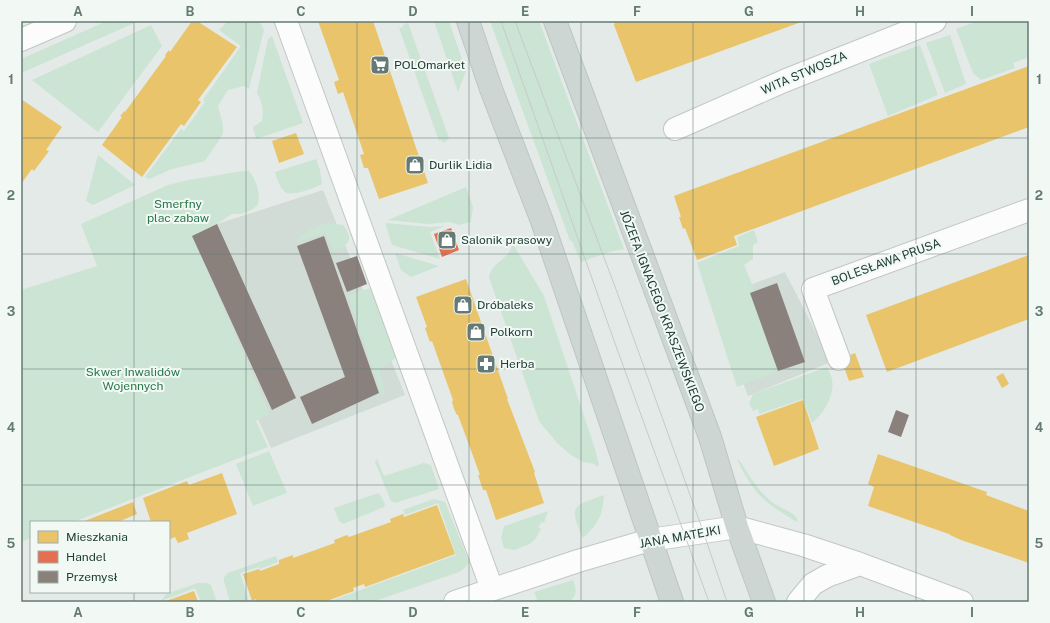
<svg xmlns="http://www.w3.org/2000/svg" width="1050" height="623" font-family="'Public Sans',sans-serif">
	<rect width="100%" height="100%" fill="#e4eae7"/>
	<path fill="#d1dcd7" d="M323 190 405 395 271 448 177 240 192 236 217 224Z
		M785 272 831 362 748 396 712 299Z"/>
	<path fill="#cce4d4" d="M107 21H139L21 73V59Z
		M228 21H256L261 24 264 30 249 89 244 86 228 90 218 106 223 125V134L205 161 172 169 149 179 145 177 181 129 184 131 205 102 203 100 241 46 219 30Z
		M434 21H449L466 71 458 92Z
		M490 21H539L624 249 609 252 581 262 572 241H570Z
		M978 21H1029V57L1013 63 1015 68 981 80 973 73 956 29Z
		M408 23 449 138 446 142 443 143 442 140 439 141 399 28 403 27V25Z
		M151 25 162 46 98 132 32 80Z
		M950 35 966 84 945 93 926 43Z
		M272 36 303 123 256 139 253 127 262 121C264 110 262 102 257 93L268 39Z
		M920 45 938 95 888 116 869 64Z
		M98 155 135 185 93 205 86 201Z
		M316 159 320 170 322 184C314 188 292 197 285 192 279 187 277 178 275 172Z
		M243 171H249C257 181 260 192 258 204L252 210 240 214H232L217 224 192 236 270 414 256 421 268 447 73 522H31V538L21 542V290L97 266 81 224 168 185 188 180Z
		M466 187 473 207 471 222 459 225 449 222 428 224 388 220Z
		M327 223 343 225C355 240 348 246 333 251L325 233 297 243C298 231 317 228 327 223Z
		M385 223 430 227 445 226 430 232 440 259 392 245Z
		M754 230 758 242 753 245V259L744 265 755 291 750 293 778 371 737 387 697 263 739 246 737 237Z
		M513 244 544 296 595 449 599 465 596 467 595 464 583 462 571 455 557 443 539 421 489 277C491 265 502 262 509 252 511 250 512 246 513 244Z
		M395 253 439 266 411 277 401 270Z
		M374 287 398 356 380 369V374L385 392 382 397 348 295Z
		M827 367C829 371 831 375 832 379 835 396 824 413 812 423L803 399 759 414 758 409 753 411 749 403 753 394Z
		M269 451 287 493 253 506 236 464Z
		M377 459 384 476 424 463 431 465 439 489 395 503 391 501 375 462Z
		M737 459 740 461C749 475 758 491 771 501 779 508 790 510 797 518V522C765 503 753 494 737 459Z
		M378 493 381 496 385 504 384 507 343 524 339 521 334 508Z
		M604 495C603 515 598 524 583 538 568 505 573 506 604 495Z
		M434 499 445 502 468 559 469 562 465 568 459 572 372 602H328L456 555 438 503 405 515 403 510Z
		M548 511 544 523 542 522 538 527 541 529 536 538 530 544 514 550 504 548 501 538 504 526Z
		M276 556 278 562 260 569 259 567 240 573 249 602H230L224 581V577L228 573Z
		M573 580C576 588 578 595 570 601L538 602 534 592Z
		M198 583H206L211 585 217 602H201L195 588 161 601 166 594Z"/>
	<path fill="#e9c46a" d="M192 21H197L237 47 198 100 201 102 184 126 181 124 142 177 102 145 122 117 120 116 122 114 124 111 125 112 166 56 165 55 169 50 170 52Z
		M318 21H373L428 183 379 199 368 168H364L360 155 364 154 343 92 338 94 334 82 339 80Z
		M617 21H804L636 82 614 25 615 22Z
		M1029 66V127L734 236 737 245 697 260 685 228 683 229 679 217H681L674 196Z
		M21 99 62 127 46 150 49 151 34 171 32 169 21 184Z
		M296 133 304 154 279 163 272 141Z
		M1029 255V319L887 372 866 315Z
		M466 279 508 399H507L535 472 534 473 544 503 496 520 486 490H483L478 475H480L458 415H457L454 409 452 402 453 400 432 341 430 342 425 328 427 327 416 297Z
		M855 353 864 377 849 381 841 359Z
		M1003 373 1009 384 1002 388 996 377Z
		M803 400 819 449 774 466 756 417Z
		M878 454 987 492 986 495 1029 511V563L961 540 950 535 949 534 868 506 874 487 868 484Z
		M222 473 237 514 187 533 189 539 178 543 175 537 169 540V522H151L143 498 187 481 189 485Z
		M133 502 137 514 118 522H82Z
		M437 505 455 554 365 587 364 584 353 588 354 591 324 602H257L256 599 252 601 243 574 259 569 260 571 279 564V560L293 555V558L332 544 335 543 334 540 347 535 349 537 391 522 390 519 403 514 404 517Z
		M194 591 198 602H163Z"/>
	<path fill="#e76f51" d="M451 228 459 250 442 257 434 234Z"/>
	<path fill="#8a817c" d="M217 224 296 398 272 410 192 236Z
		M324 236 379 393 312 424 300 397 345 377 297 246Z
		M357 256 367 284 347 292 336 263Z
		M777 283 805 362 778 371 750 293Z
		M896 410 909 415 901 437 888 432Z"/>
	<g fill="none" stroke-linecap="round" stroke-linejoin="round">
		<g stroke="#c1c7c4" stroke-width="24">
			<path id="street" d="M286 21 492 589
				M21 40 65 21
				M675 129 784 81 935 21
				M839 359 813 289 1029 210
				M455 602 578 561 650 540 737 527 803 545 860 564 962 602
				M798 602 813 584 827 576 860 564"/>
		</g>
		<g stroke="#bcc6c3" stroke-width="24">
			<path id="primary" d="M468 21 491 89 542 221 672 602
				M555 21 710 437 737 527 764 602"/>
		</g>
		<use href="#street" stroke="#fbfcfb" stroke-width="22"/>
		<use href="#primary" stroke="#cdd6d3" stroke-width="22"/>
		<path stroke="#c6cbca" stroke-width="1" d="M501 21 612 335 709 602
			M515 21 617 292 703 531 727 602"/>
	</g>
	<path fill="none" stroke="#657a75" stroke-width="1" stroke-opacity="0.55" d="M134 21V522M246 21V602M357 21V602M469 21V602M581 21V602M693 21V602M804 21V602M916 21V602M21 138H1029M21 254H1029M21 369H1029M21 485H1029M134 592V602"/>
	<defs>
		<g id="supermarket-square" transform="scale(1)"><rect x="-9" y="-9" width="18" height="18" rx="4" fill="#657a75" stroke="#f2f9f5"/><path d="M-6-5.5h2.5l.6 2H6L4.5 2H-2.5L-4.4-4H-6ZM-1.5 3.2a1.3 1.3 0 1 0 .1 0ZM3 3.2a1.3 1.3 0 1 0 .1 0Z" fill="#fff"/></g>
		<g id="shop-square" transform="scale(1)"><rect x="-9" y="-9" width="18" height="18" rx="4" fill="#657a75" stroke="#f2f9f5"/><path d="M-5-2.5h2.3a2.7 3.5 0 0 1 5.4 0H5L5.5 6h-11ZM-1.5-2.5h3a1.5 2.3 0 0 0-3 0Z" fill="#fff"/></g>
		<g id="pharmacy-square" transform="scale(1)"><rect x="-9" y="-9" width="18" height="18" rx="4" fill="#657a75" stroke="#f2f9f5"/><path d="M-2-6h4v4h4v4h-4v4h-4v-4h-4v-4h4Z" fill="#fff"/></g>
	</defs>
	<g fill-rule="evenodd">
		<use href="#supermarket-square" x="380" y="65"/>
		<use href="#shop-square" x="415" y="165"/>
		<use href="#shop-square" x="447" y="240"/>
		<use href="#shop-square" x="463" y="305"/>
		<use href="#shop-square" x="476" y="332"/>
		<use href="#pharmacy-square" x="486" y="364"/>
	</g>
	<g text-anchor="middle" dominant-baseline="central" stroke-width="4" stroke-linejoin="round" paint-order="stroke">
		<g font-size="12" fill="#203e37" stroke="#f2f9f5" text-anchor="start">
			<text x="394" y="65">POLOmarket</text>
			<text x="429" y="165">Durlik Lidia</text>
			<text x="461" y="240">Salonik prasowy</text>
			<text x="477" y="305">Dróbaleks</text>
			<text x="490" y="332">Polkorn</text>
			<text x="500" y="364">Herba</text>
		</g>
		<g font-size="12" fill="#203e37" stroke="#f2f9f5">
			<text transform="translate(804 73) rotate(-23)">WITA STWOSZA</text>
			<text transform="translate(886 262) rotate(-20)">BOLESŁAWA PRUSA</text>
			<text transform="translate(662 311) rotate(69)">JÓZEFA IGNACEGO KRASZEWSKIEGO</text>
			<text transform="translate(680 537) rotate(-10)">JANA MATEJKI</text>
		</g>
		<g font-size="12" fill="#287848" stroke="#f2f9f5">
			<text x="178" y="204">Smerfny<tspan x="178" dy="14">plac zabaw</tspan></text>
			<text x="133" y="372">Skwer Inwalidów<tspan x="133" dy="14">Wojennych</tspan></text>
		</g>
	</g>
	<rect width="1050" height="623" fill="none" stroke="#f2f9f5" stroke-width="44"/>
	<rect x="30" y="521" width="140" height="72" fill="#f2f9f5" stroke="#9eaea9"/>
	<rect x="38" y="531" width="20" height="12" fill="#e9c46a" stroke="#9eaea9"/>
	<text x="66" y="541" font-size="12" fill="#203e37">Mieszkania</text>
	<rect x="38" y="551" width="20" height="12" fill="#e76f51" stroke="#9eaea9"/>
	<text x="66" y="561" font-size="12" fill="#203e37">Handel</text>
	<rect x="38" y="571" width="20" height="12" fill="#8a817c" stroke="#9eaea9"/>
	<text x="66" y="581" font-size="12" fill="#203e37">Przemysł</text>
	<rect x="22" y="22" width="1006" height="579" fill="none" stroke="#657a75" stroke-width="1.5"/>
	<g font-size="13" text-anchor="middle" font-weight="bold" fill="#657a75">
		<text x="78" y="16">A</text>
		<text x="190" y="16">B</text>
		<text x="301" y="16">C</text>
		<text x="413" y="16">D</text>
		<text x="525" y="16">E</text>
		<text x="637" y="16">F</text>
		<text x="749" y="16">G</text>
		<text x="860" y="16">H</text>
		<text x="972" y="16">I</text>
		<text x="11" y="84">1</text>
		<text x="1039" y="84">1</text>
		<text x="11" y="200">2</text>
		<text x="1039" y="200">2</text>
		<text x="11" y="316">3</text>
		<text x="1039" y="316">3</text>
		<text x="11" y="432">4</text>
		<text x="1039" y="432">4</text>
		<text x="11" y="548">5</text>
		<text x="1039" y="548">5</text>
		<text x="78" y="617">A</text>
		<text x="190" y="617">B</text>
		<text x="301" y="617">C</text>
		<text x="413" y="617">D</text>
		<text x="525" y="617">E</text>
		<text x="637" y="617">F</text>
		<text x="749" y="617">G</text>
		<text x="860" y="617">H</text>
		<text x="972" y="617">I</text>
	</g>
</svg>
